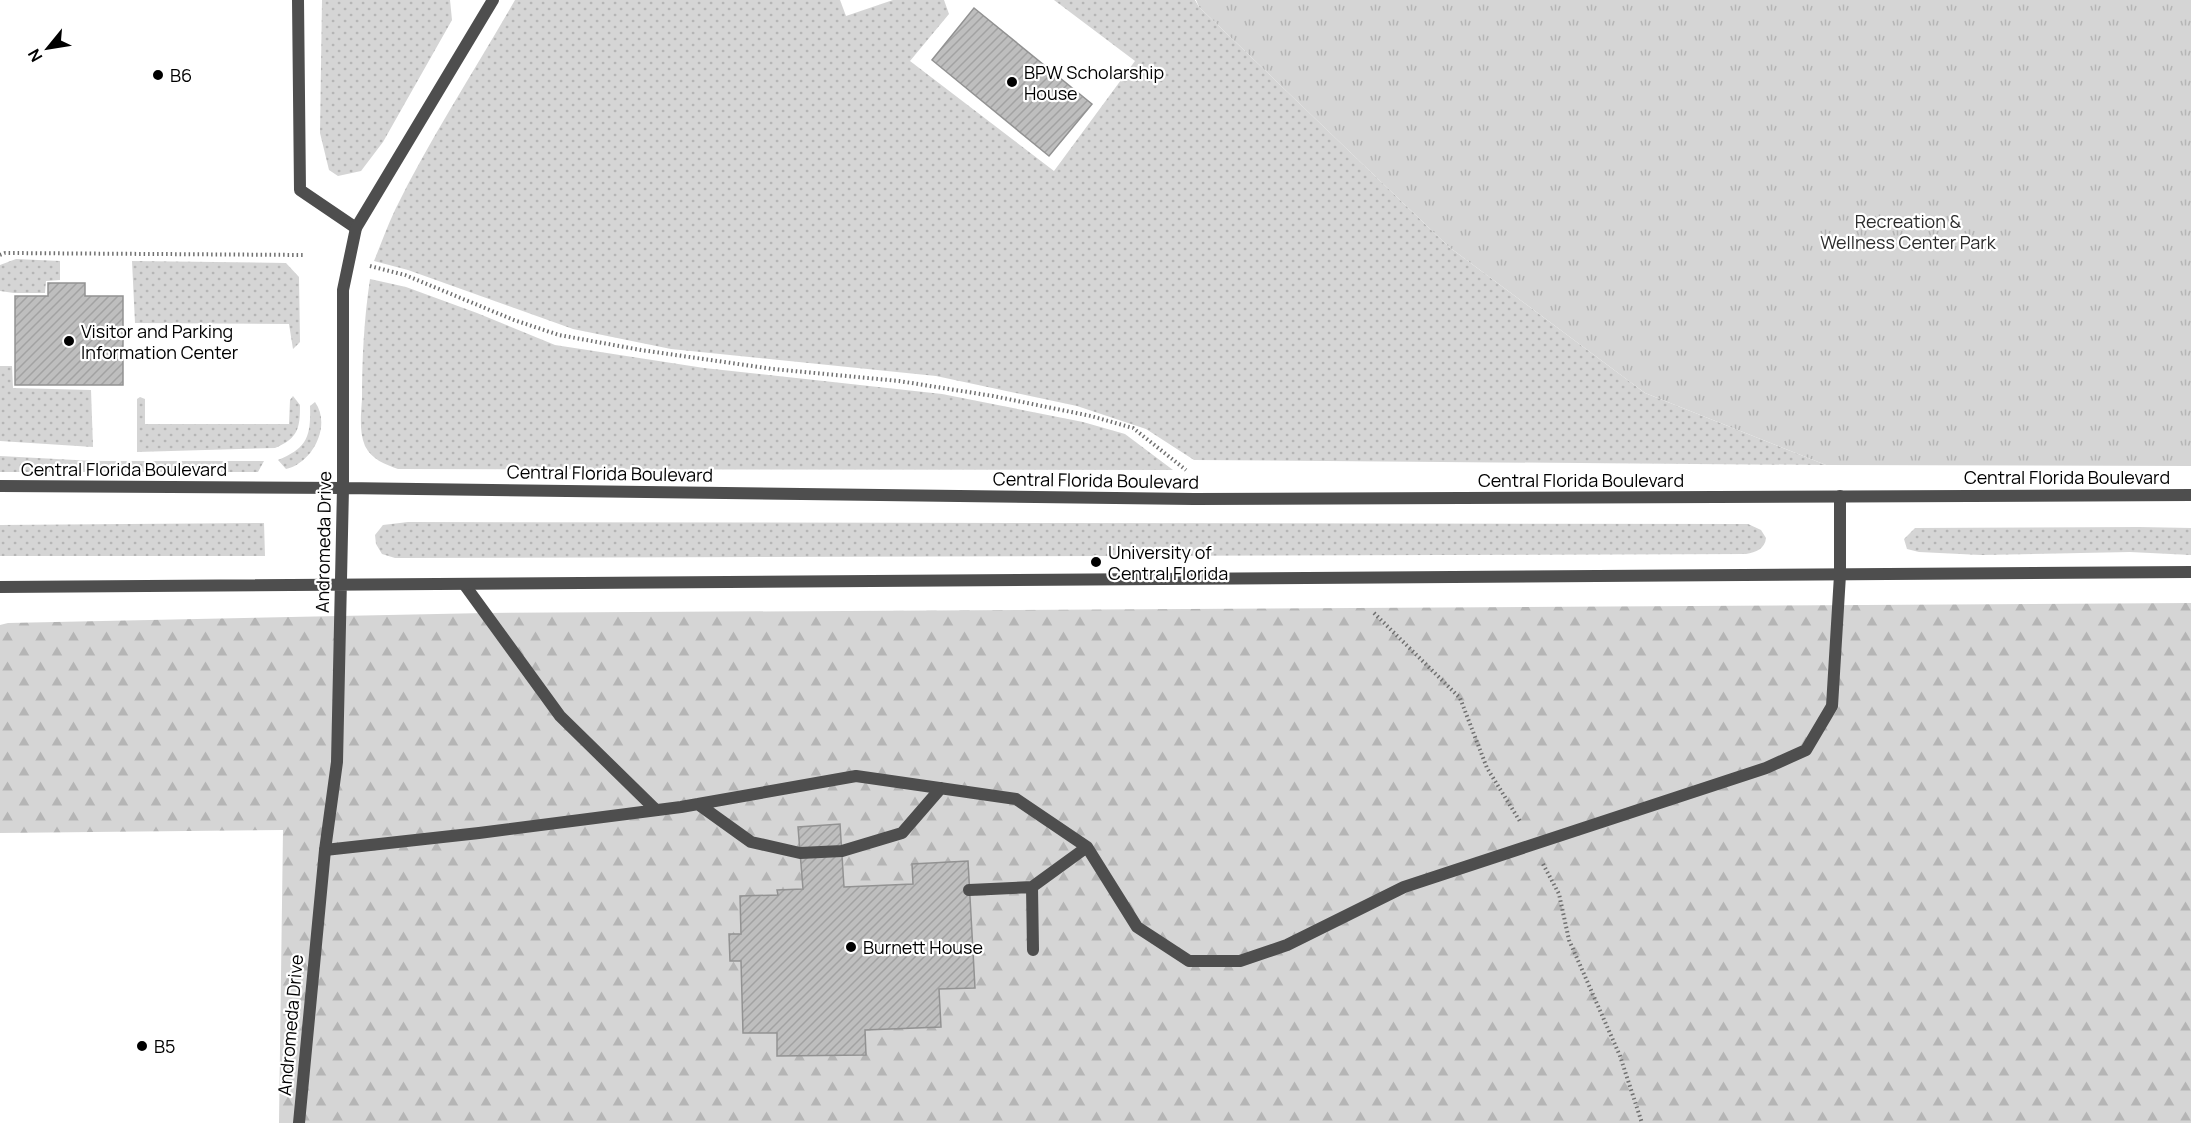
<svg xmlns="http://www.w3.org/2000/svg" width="2191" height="1123" font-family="Manrope,sans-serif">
	<defs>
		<pattern id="grass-dots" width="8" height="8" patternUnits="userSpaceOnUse" patternTransform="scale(1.5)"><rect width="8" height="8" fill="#d5d5d5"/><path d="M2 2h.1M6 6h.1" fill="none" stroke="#b5b5b5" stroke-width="1.8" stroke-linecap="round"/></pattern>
		<pattern id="forest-firs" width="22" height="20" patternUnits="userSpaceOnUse" patternTransform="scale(1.5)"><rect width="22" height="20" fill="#d5d5d5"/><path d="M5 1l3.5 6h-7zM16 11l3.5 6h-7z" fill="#b5b5b5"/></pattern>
		<pattern id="park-tufts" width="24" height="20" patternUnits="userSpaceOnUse" patternTransform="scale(1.5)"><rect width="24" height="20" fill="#d5d5d5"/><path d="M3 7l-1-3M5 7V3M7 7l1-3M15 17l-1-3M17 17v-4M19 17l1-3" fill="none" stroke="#b5b5b5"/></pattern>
		<pattern id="building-hatch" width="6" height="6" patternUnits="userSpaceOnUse" patternTransform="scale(1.5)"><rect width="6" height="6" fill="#bebebe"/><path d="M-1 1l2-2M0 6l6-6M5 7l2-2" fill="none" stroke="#a2a2a2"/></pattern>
	</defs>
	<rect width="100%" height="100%" fill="#fff"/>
	<path fill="url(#grass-dots)" d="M322 0H450L452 20 383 142 361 171 338 176 329 170 320 133Z
		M515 0H840L846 16 893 0H944L949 14 910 61 1054 171 1135 61 1054 0H1195L1199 7 1449 247 1645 393 1826 465 1194 460 1146 429 1077 406 936 376 671 349 573 329 408 270 374 261C381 244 387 227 395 210 430 138 475 70 515 0Z
		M16 259 60 261V280L46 281 45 293H14L0 291V265Z
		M132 261 286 263 299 277 300 342 293 349 289 324 135 323Z
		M370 279 406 287 477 313 555 345 704 368 942 394 1083 422 1125 434 1173 470 398 469C385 464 372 460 365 446 359 432 361 414 362 399 362 359 364 319 370 279Z
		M0 366H12L13 388 91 390 93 447 0 441Z
		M293 396 300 405C300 429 298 438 275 448L137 452V399L140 397 145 399V424H289L290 400Z
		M315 402C332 426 312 463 286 469L278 460C307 448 311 437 310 406Z
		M0 456 94 461H264L258 472H0Z
		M408 522 1748 524 1761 530 1766 538C1765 549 1756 552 1746 554L395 558 382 554 376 544 375 535 383 525Z
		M264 523 265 556H0V525Z
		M2139 527 2191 528V555L2130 552 1981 555 1919 552 1907 549 1904 539 1915 528Z"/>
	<path fill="url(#forest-firs)" d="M2191 603V1123H279L283 830 0 833V625L8 623 486 613Z"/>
	<path fill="url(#park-tufts)" d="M1196 0H2191V466L1826 465 1645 393 1449 247 1199 7Z"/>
	<path fill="url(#building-hatch)" stroke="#929292" stroke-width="1.5" d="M974 8 1092 104 1049 156 932 60Z
		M48 283H85V296H123V385H15V296H48Z
		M840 824 844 887 913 884 912 864 968 861 975 988 939 989 941 1027 865 1030 866 1055 777 1056V1033H743L741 961H730L729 934H741L740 896 778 895 777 890 803 889 798 827Z"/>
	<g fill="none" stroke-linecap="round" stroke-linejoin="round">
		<path stroke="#707070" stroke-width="4" stroke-dasharray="1.5 3" stroke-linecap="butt" d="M0 255 5 253 304 255
			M370 266 405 275 514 320 559 335 641 350 773 369 899 381 993 396 1091 416 1133 428 1186 470
			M1374 613 1460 698 1487 768 1521 823
			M1543 864 1559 894 1569 940 1620 1056 1642 1123"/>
		<path stroke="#4e4e4e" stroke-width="12" d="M298 0 300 190 356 228
			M464 584 560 716 656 810
			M698 804 751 842 800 853 842 851 902 833 941 788
			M325 850 479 833 681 807 856 776 1016 799 1087 847 1137 927 1189 961H1240L1287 945 1404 887 1766 768 1806 750 1832 706 1840 575V496
			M1032 887 1033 950
			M969 890 1032 887 1087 847"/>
		<path stroke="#4e4e4e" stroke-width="12" d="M0 486 343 488 1194 499 2191 495
			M0 587 2191 572
			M299 1123 325 850 337 762 343 488V290L356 228 493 0"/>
	</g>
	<g fill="#000" stroke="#fff" stroke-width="2">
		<circle cx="158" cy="75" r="6"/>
		<circle cx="1012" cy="82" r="6"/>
		<circle cx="69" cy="341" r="6"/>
		<circle cx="1096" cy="562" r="6"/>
		<circle cx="851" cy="947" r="6"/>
		<circle cx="142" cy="1046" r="6"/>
	</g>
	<g text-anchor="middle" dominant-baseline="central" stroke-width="4.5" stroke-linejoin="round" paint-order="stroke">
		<g font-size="18" fill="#000" stroke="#fff" text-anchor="start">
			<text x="1024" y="72">BPW Scholarship<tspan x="1024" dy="21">House</tspan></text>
			<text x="170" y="75">B6</text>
			<text x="81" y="331">Visitor and Parking<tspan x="81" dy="21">Information Center</tspan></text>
			<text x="1108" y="552">University of<tspan x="1108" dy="21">Central Florida</tspan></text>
			<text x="863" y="947">Burnett House</text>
			<text x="154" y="1046">B5</text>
		</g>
		<g font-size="18" fill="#2c2c2c" stroke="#fff">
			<text x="1908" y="221">Recreation &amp;<tspan x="1908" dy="21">Wellness Center Park</tspan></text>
		</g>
		<g font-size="18" fill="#000" stroke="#fff">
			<text x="124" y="469">Central Florida Boulevard</text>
			<text transform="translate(610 473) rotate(1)">Central Florida Boulevard</text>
			<text x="2067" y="477">Central Florida Boulevard</text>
			<text transform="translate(1096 480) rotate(1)">Central Florida Boulevard</text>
			<text x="1581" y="480">Central Florida Boulevard</text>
			<text transform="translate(323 542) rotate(-89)">Andromeda Drive</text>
			<text transform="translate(290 1025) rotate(-85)">Andromeda Drive</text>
		</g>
	</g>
	<g transform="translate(48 48) rotate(240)" stroke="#ffffff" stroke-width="4.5" paint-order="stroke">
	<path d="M0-4.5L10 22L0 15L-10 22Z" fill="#000000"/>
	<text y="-9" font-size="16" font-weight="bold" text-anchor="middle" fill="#000000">N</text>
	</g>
</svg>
